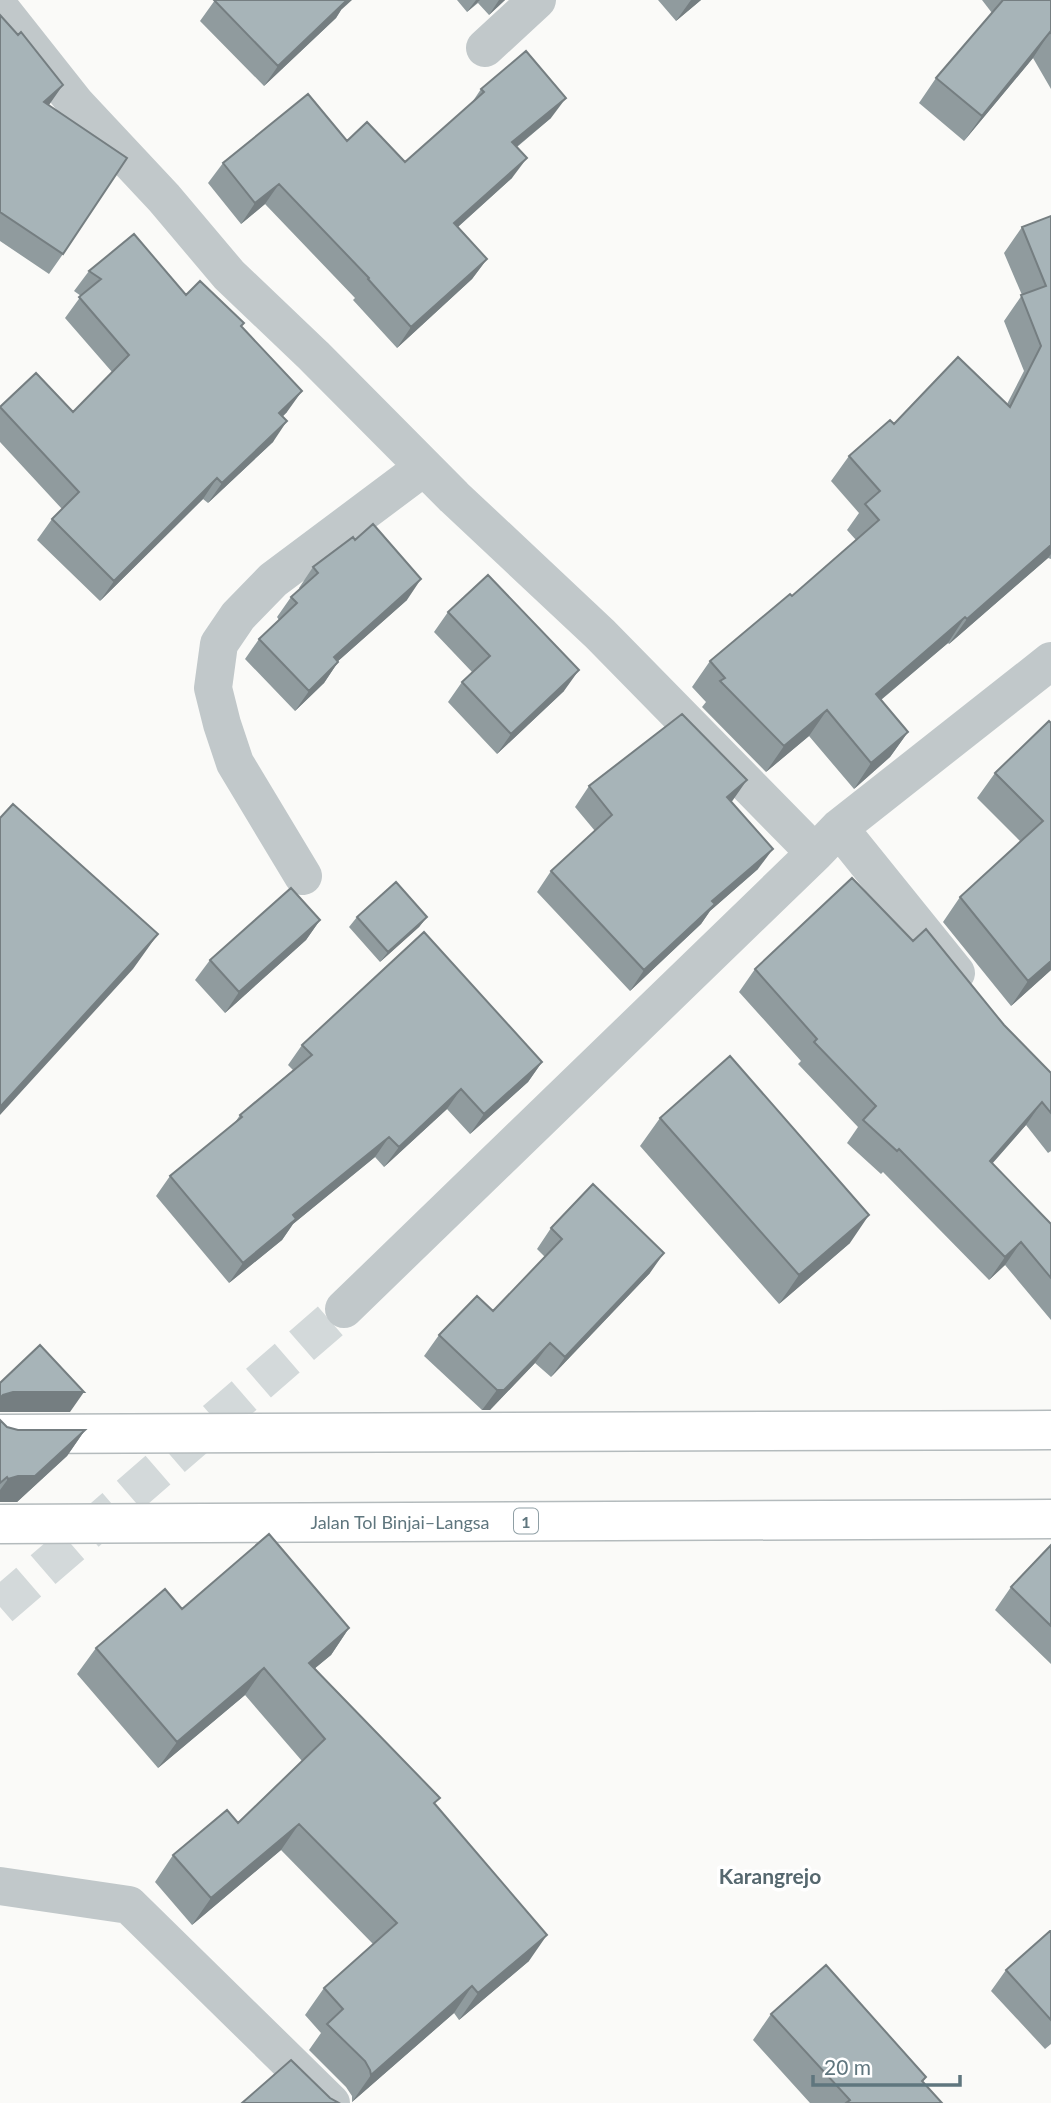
<svg xmlns="http://www.w3.org/2000/svg" width="1051" height="2103" font-family="Lato,sans-serif">
	<rect width="100%" height="100%" fill="#fafaf8"/>
	<g fill="none" stroke-linecap="round" stroke-linejoin="round">
		<path stroke="#d3d9da" stroke-width="38" stroke-dasharray="38 19" stroke-linecap="butt" d="M0 1607 344 1309"/>
		<g stroke="#b4bbbd" stroke-width="41">
			<path id="motorway" d="M0 1434 1051 1430
				M0 1524 1051 1519"/>
		</g>
		<path stroke="#c1c8ca" stroke-width="38" d="M0 8 76 104 164 198 229 275 314 356 454 497 600 634 815 853
			M485 48 537 0
			M839 828 956 973
			M303 876 235 763 222 724 213 688 219 644 238 616 273 580 424 467
			M344 1309 815 853 839 828 1051 661
			M0 1886 129 1905 331 2103"/>
		<use href="#motorway" stroke="#fff" stroke-width="38"/>
	</g>
	<path fill="#909b9e" d="M215 0 341 10 336 18 264 86 200 21Z
		M457 0H505L489 15 478 3 467 12Z
		M658 0H701L676 21Z
		M982 0H1051V89L1033 58 964 141 919 103 936 78 992 13Z
		M0 15 49 105 63 254 49 274 0 241Z
		M481 89 551 118 517 147 512 178 458 227 487 259 472 279 397 348 353 300 355 298 265 204 241 224 208 183 223 163 347 141 405 162 471 104Z
		M1051 216V559L1048 558 949 644 948 643 881 700 908 732 890 757 854 789 809 736 766 772 702 707 706 702 692 687 710 661 792 596 856 540 847 530 859 513 831 481 849 456 894 424 1007 404 1024 371 1004 321 1022 295 1004 253 1022 227Z
		M89 271 186 295 241 327 287 412 282 417 273 442 208 503 203 499 100 601 37 540 52 519 62 509 0 442V407L73 412 112 372 65 318 81 296 74 291Z
		M313 567 407 600 338 661V662L324 683 295 711 245 659 259 639 279 620 277 617 291 597 300 589 299 588Z
		M448 612 564 691 497 754 448 702 462 682 472 672 434 632Z
		M1051 723V970L1011 1006 943 922 960 897 1021 842 977 798 995 773Z
		M589 786 733 800 731 802 758 869 710 911 701 924 630 991 537 892 551 871 595 831 575 807Z
		M357 917H427L419 927 380 962 349 927Z
		M320 920 306 940 225 1013 195 980 210 960Z
		M913 941 1004 1025 1051 1073V1151L1048 1153 1026 1125 992 1164 1051 1224V1320L1005 1265 989 1280 883 1172 881 1174 847 1143 858 1127 798 1064 801 1061 739 992 755 969Z
		M302 1045 542 1062 528 1082 470 1134 447 1109 384 1167 375 1157 293 1224 282 1240 229 1283 156 1196 170 1176 234 1124 240 1115 293 1070 288 1065Z
		M660 1118 850 1243 779 1304 640 1146Z
		M551 1228 650 1273 551 1377 535 1363 490 1410H482L424 1356 439 1335 493 1311 545 1257 537 1249Z
		M0 1420 7 1427 18 1430H85L67 1456 17 1502H0Z
		M1051 1545V1664L995 1610 1011 1587Z
		M182 1609 349 1628 331 1655 315 1668 435 1804 529 1961 459 2020 454 2013 352 2102V2096L346 2087 309 2050 321 2033 305 2015 324 1988 373 1944 281 1850 192 1925 155 1882 173 1855 238 1823 302 1761 245 1695 158 1768 77 1674 96 1648Z
		M1051 1931V2044L1045 2049 991 1991 1006 1970Z
		M771 2014 926 2077 923 2082 942 2103H810L753 2040Z"/>
	<path fill="#757e81" d="M345 0H352L341 10 336 18 264 86 278 66Z
		M476 0H480L467 12Z
		M499 0H505L489 15Z
		M691 0H701L676 21Z
		M1050 32 1033 58 964 141 982 116Z
		M63 85 49 105 44 102Z
		M566 98 551 118 498 162 512 142Z
		M527 158 512 178 440 243 454 223Z
		M279 184 265 204 241 224 255 203Z
		M487 259 472 279 397 348 411 327Z
		M302 391 287 412 265 434 279 413Z
		M287 421 273 442 208 503 222 483Z
		M217 478 203 499 100 601 114 581Z
		M1051 545V554L1048 558 949 644 967 619Z
		M421 579 407 600 319 678 334 657Z
		M965 617 948 643 858 719 876 694Z
		M338 662 324 683 295 711 309 691Z
		M579 670 564 691 497 754 511 734Z
		M827 710 809 736 766 772 784 746Z
		M908 732 890 757 854 789 871 763Z
		M747 780 733 800 713 817 727 797Z
		M773 849 758 869 710 911 701 924 630 991 644 970 712 901Z
		M427 917 419 927 380 962 388 952Z
		M320 920 306 940 225 1013 239 992Z
		M158 934 133 969 0 1115V1107Z
		M1051 961V970L1011 1006 1028 981Z
		M542 1062 528 1082 470 1134 484 1114Z
		M461 1089 447 1109 384 1167 399 1147Z
		M1042 1102 1026 1125 974 1184 990 1161Z
		M389 1137 375 1157 293 1224 282 1240 229 1283 243 1263 293 1215Z
		M869 1215 850 1243 779 1304 799 1275Z
		M1021 1242 1005 1265 989 1280 1005 1257Z
		M664 1253 650 1273 551 1377 565 1357Z
		M550 1343 535 1363 490 1410H482L497 1390Z
		M13 1392H84L70 1412H0V1398L3 1395Z
		M85 1430 67 1456 17 1502H0V1490L8 1479Z
		M349 1628 331 1655 290 1689 309 1663Z
		M264 1668 245 1695 158 1768 177 1742Z
		M299 1824 281 1850 192 1925 211 1898Z
		M547 1935 529 1961 459 2020 478 1993Z
		M472 1986 454 2013 352 2102 371 2075Z"/>
	<path fill="#a7b4b8" stroke="#757e81" stroke-width="2" d="M214 0H347L278 66Z
		M1003 0H1051V33L1050 32 982 116 936 78Z
		M0 15 18 35 21 32 63 85 44 102 127 158 63 254 0 212Z
		M526 51 566 98 512 142 527 158 454 223 487 259 411 327 368 279 369 278 279 184 255 203 223 163 308 94 347 141 367 122 405 162 484 92 481 89Z
		M1051 216V545L967 619 965 617 876 694 908 732 871 763 827 710 784 746 720 681 725 678 710 661 790 594 792 596 879 520 865 504 880 491 849 456 890 420 894 424 958 357 1010 407 1041 346 1021 295 1046 286 1022 227Z
		M134 234 186 295 200 281 244 323 241 326 302 391 279 413 287 421 222 483 217 478 114 581 52 519 79 492 0 407 36 373 73 412 129 355 79 297 101 279 89 271Z
		M373 524 421 579 334 657 338 662 309 691 259 639 297 603 291 597 318 573 313 567 353 537 355 540Z
		M488 575 579 670 511 734 462 682 490 656 448 612Z
		M682 714 747 780 727 797 773 849 712 901 715 904 644 970 551 871 612 815 589 786Z
		M1049 721 1051 723V961L1028 981 960 897 1043 821 995 773Z
		M13 804 158 934 0 1107V818Z
		M852 878 913 941 926 929 1004 1025 1051 1073V1113L1042 1102 990 1161 1051 1224V1278L1021 1242 1005 1257 899 1149 897 1151 863 1120 876 1106 814 1042 817 1039 755 969Z
		M396 882 427 917 388 952 357 917Z
		M291 888 320 920 239 992 210 960Z
		M424 932 542 1062 484 1114 461 1089 399 1147 389 1137 293 1215 296 1219 243 1263 170 1176 242 1117 240 1115 312 1055 302 1045Z
		M730 1056 869 1215 799 1275 660 1118Z
		M593 1184 664 1253 565 1357 550 1343 504 1390H497L439 1335 477 1296 493 1311 562 1239 551 1228Z
		M40 1345 84 1392H13L3 1395 0 1398V1383Z
		M0 1420 7 1427 18 1430H85L35 1476H18L8 1479 7 1477 0 1483Z
		M269 1534 349 1628 309 1663 440 1798 434 1803 547 1935 478 1993 472 1986 371 2075 370 2070 365 2061 327 2024 343 2009 324 1988 397 1923 299 1824 211 1898 173 1855 227 1810 238 1823 325 1739 264 1668 177 1742 96 1648 165 1589 182 1609Z
		M1051 1545V1626L1011 1587Z
		M1050 1931H1051V2020L1006 1970Z
		M826 1965 926 2077 922 2081 942 2103H846L850 2100 771 2014Z
		M291 2060 330 2098 339 2103H242Z"/>
	<g text-anchor="middle" dominant-baseline="central" stroke-width="7" stroke-linejoin="round" paint-order="stroke">
		<rect fill="#fff" stroke="#8f9fa5" stroke-width="2" x="514" y="1508.5" width="24" height="25" rx="5"/>
		<g font-size="16" font-weight="bold" fill="#5f767e">
			<text x="526" y="1521">1</text>
		</g>
		<g font-size="18" fill="#5f767e" stroke="#fff">
			<text x="400" y="1522">Jalan Tol Binjai–Langsa</text>
		</g>
		<g font-size="21" font-weight="bold" fill="#56686f" stroke="#fff">
			<text x="770" y="1875">Karangrejo</text>
		</g>
	</g>
	<path d="M813 2075v10h147v-10" fill="none" stroke="#5f767e" stroke-width="3.5"/>
	<text x="824" y="2075" font-size="21" fill="#5f767e" stroke="#ffffff" stroke-width="5" paint-order="stroke">20 m</text>
</svg>
